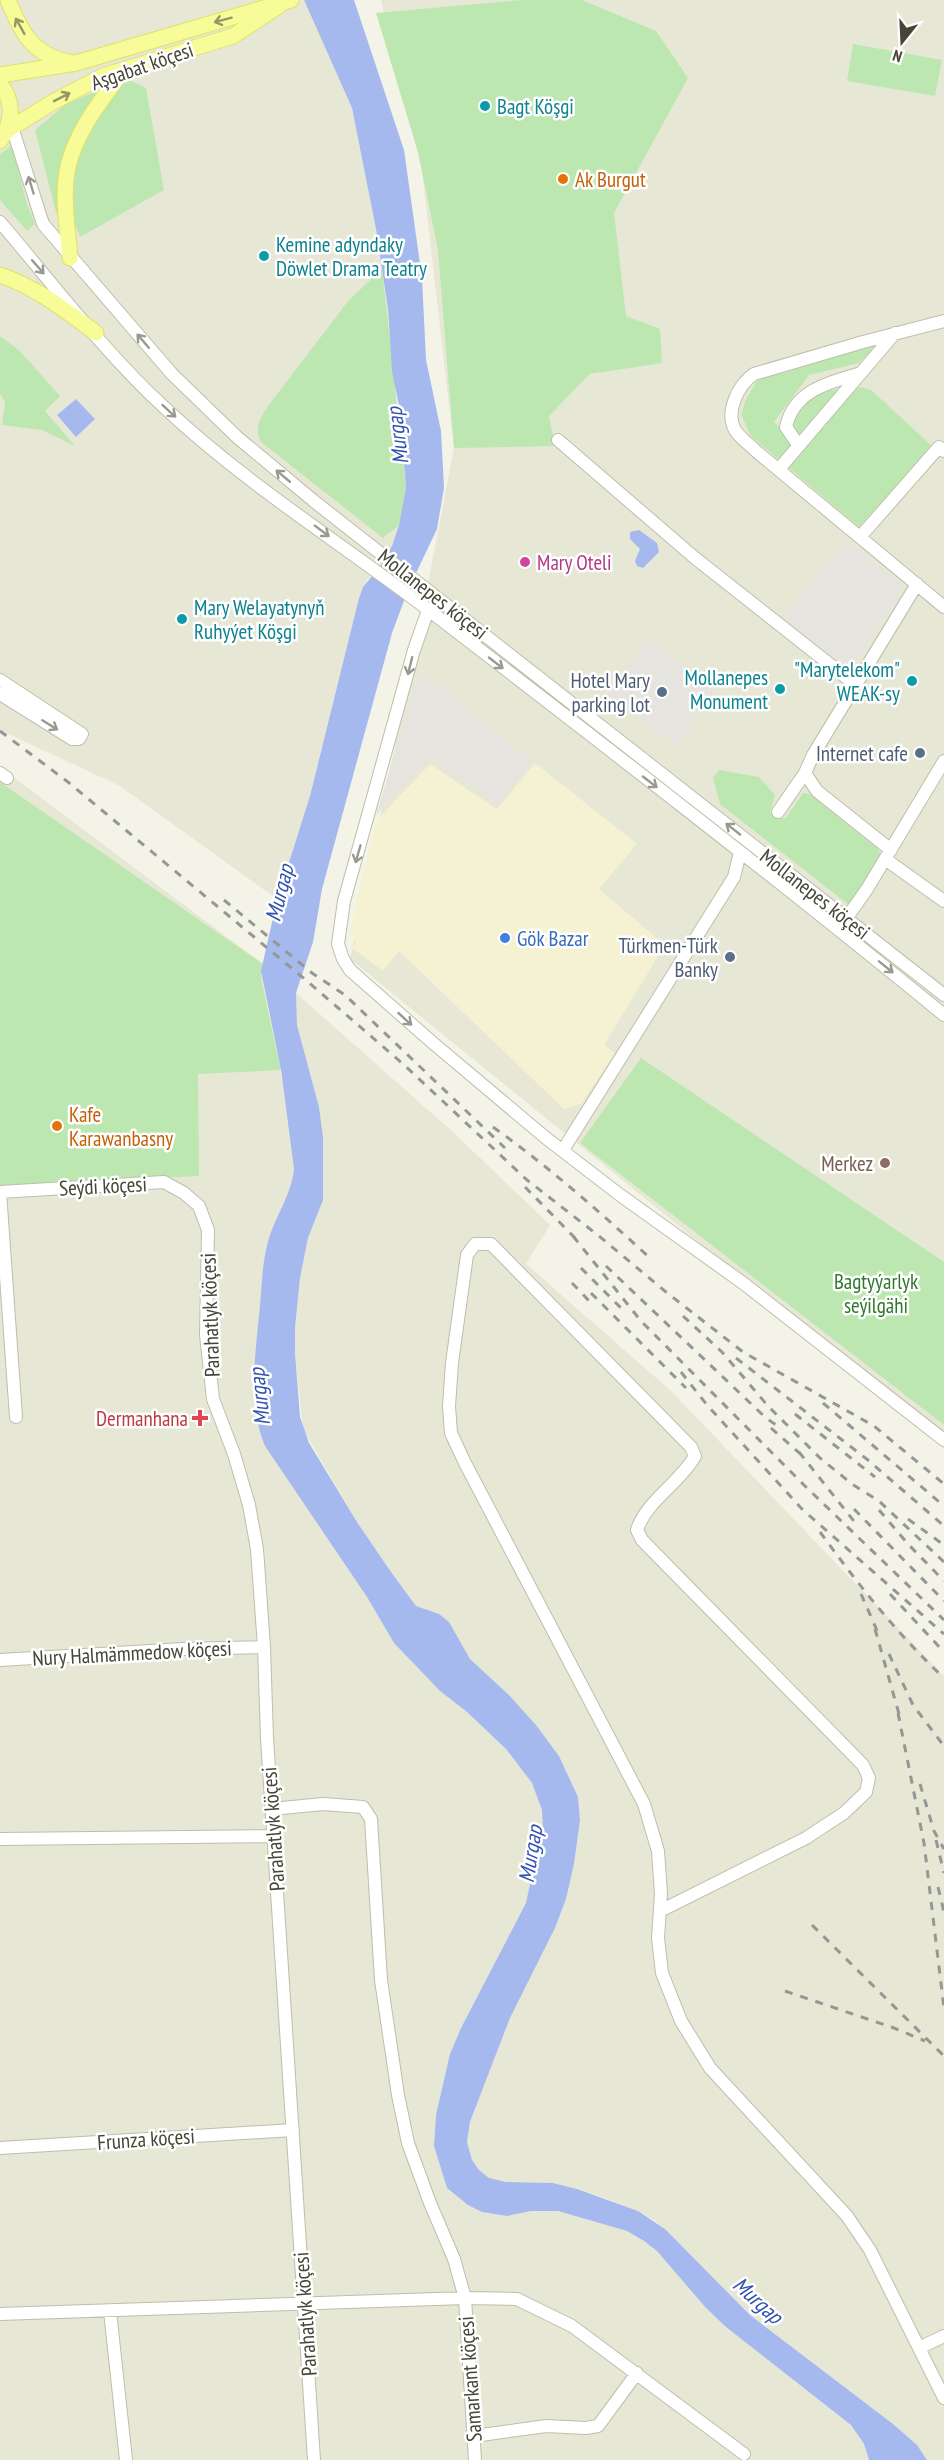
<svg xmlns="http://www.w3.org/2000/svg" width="944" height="2460" font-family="'PT Sans Narrow',sans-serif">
	<rect width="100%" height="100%" fill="#f3f3e7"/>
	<path fill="#e7e7d6" d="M0 0H304L352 108 376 229 388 309 399 525 392 546 382 564 367 580 359 598 310 796 277 899 120 786 0 730Z
		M381 0H944V1449L876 1386 350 959 416 646 454 448 422 171Z
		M0 767 263 964 261 971 283 1087 294 1169 293 1181 272 1230 264 1262 255 1385 262 1437 367 1597 394 1643 440 1691 467 1712 506 1749 524 1771 538 1794 542 1810 543 1834 536 1855 526 1903 461 2028 436 2115 434 2146 447 2188 468 2205 482 2212 507 2216 531 2211H558L627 2231 644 2241 657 2251 706 2308 726 2327 851 2425 864 2445 869 2460H0Z
		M296 993 455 1134 550 1225 526 1264 671 1391 944 1676V2460H927L917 2445 893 2424 750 2315 665 2229 653 2219 608 2199 577 2189 553 2183 506 2182 489 2178 479 2170 472 2160 467 2142 470 2122 510 2018 555 1928 566 1899 574 1864 580 1820 578 1797 559 1756 536 1725 509 1695 470 1659 455 1633 416 1606 391 1572 357 1522 303 1429 295 1353V1328L300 1278 308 1238 323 1200V1137L319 1107 297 1025Z"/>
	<path fill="#f5f1d3" d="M535 763 637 844 599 889 665 945 604 1045 615 1053 581 1104 564 1109 399 951 383 971 352 948 356 942 349 934 376 821 430 764 497 809Z"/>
	<path fill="#bde7b1" d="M522 0H582L656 31 688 78 614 213 626 316 660 329 662 363 590 374 549 416 555 446 454 448 438 250 418 152 376 13Z
		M853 44 942 60 935 96 847 81Z
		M127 79 146 88 164 190 80 237 72 215 77 151 97 114Z
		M101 89 79 120 71 140 64 220 56 212 35 130 66 104Z
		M12 145 26 201 35 224 27 231 0 200V154Z
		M382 269 406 487 399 525 383 538 261 442C253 426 262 415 271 402L349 300Z
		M0 336 20 351 60 396 45 411 75 446 42 430 2 425 5 402 0 394Z
		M876 345 859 363 809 375 774 422 794 442 779 460 750 435 741 414 746 399 757 381 775 370Z
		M861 387 871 390 932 446 859 527 788 467 854 389Z
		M839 389 800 435 792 429C793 418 809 399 819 394 825 391 833 390 839 389Z
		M719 770 759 777 775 795 770 812 776 818H786L803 793 810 794 878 849 881 854 849 905 720 804 713 778Z
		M0 782 263 964 261 979 281 1070 198 1074 199 1176 0 1186Z
		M641 1058 944 1262V1425L580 1143Z"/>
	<path fill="#e5e4df" d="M847 540 903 587 843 683 774 629Z
		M648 639 717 690 677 745 607 693Z
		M420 671 532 761 498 804 429 756 376 815Z"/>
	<path fill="#a5b9ef" d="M304 0H354L404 150 422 278 426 360 441 431 444 488 437 529 408 590 392 633 322 889 313 942 296 993 297 1025 319 1107 323 1137V1200L308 1238 300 1278 295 1328V1353L300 1417 309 1443 357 1522 391 1572 416 1606 439 1614 449 1622 470 1659 509 1695 536 1725 559 1756 578 1797 580 1820 574 1864 566 1899 555 1928 510 2018 470 2122 467 2142 472 2160 479 2170 489 2178 506 2182 553 2183 577 2189 638 2211 665 2229 750 2315 893 2424 917 2445 927 2460H869L864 2444 851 2425 726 2327 706 2308 657 2251 644 2241 627 2231 558 2211H531L507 2216 482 2212 468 2205 447 2188 434 2146 436 2115 450 2054 461 2028 526 1903 536 1855 543 1834 542 1810 532 1783 506 1749 467 1712 440 1691 394 1643 367 1597 265 1446C247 1403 256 1350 260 1305 262 1286 262 1265 267 1246 273 1219 291 1197 294 1169L281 1070 261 971 277 900 310 796 359 598 363 587 382 564 392 546 399 525 406 487 399 406 392 372 388 309 376 229 352 108Z
		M76 399 95 419 76 437 57 415Z
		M639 530 657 543 659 552 643 568 637 566 635 561 640 549 630 539V532Z"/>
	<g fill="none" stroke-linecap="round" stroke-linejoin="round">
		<g stroke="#bfbeaa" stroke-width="14">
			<path id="minor" d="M10 121 43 224 172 374 237 437 315 502 944 995
				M0 222C52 283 106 354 165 408 245 483 339 542 426 608 600 742 774 876 944 1015
				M944 321 863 342 754 374C738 385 725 412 735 430 740 438 749 444 756 451L944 607
				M558 440 695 558 856 685
				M799 446 786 427C794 390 830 382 861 373
				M779 469 895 333
				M860 537 939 447 944 451
				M428 610 414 650 344 901 338 944 343 959 350 970 433 1043 546 1138 620 1195 743 1283 944 1440
				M0 680 82 734 79 739H72L0 694
				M0 773 7 778
				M778 812 805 773
				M891 850 817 791 805 773 813 755 917 584
				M885 859 944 901
				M843 923 867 889 944 761
				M563 1150 734 877 740 852
				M0 1192 164 1182 184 1193 199 1206 208 1230 206 1335 213 1399 234 1454 249 1505 257 1549 264 1647 267 1738 314 2460
				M0 1192 16 1417
				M0 1660 183 1649 264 1647
				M272 1809 323 1804 363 1807 371 1819 381 1980 398 2095 408 2143 430 2203 454 2259 465 2298 475 2460
				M0 1839 274 1836
				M660 1911 806 1838 844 1813 866 1792 869 1778 863 1765 642 1540 637 1530C646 1501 680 1483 695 1456L691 1447 491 1244H475L467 1255 452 1363 449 1406 451 1433 465 1463 644 1804 658 1851 661 1894 658 1938 662 1973 681 2021 710 2068 847 2216 870 2250 944 2398
				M0 2148 293 2130
				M110 2311 126 2460
				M0 2314 465 2298 517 2299 572 2326 744 2454
				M919 2348 944 2336
				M474 2436 546 2426 586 2428 598 2426 637 2373"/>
		</g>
		<g stroke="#dfe167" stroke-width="17">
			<path id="major" d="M8 0C21 32 33 56 70 62
				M0 75 76 63 291 0
				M0 84C15 102 12 123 0 141
				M6 131 53 102 103 76 233 36 280 5
				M70 258C68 232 63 205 66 179 70 139 100 101 124 70
				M0 275C36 287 66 311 96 333"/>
		</g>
		<use href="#minor" stroke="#fff" stroke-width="12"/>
		<use href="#major" stroke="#f8fc98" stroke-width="15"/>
		<path stroke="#969696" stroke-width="3" stroke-dasharray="8 8" stroke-linecap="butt" d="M0 731 68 782 307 981 402 1063 527 1180 599 1236 666 1292 743 1352 874 1426 944 1484
			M224 900 312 973 345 995 505 1148
			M493 1127C549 1167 600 1212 651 1259
			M525 1187 577 1240
			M573 1236 641 1321 805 1486 944 1620
			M606 1266 766 1418 782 1429
			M581 1268 624 1311
			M572 1283 593 1305
			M591 1293 686 1388
			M683 1316 722 1352 768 1406 820 1458 852 1484 879 1501 944 1562
			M736 1358 868 1460 944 1526
			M681 1372 707 1405 802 1509 944 1634
			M823 1403 944 1506
			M795 1414 875 1477
			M771 1428 805 1458
			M799 1452 857 1525
			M854 1509 944 1601
			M879 1510 908 1544 944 1581
			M908 1519 944 1545
			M820 1532C858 1584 897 1634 944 1678
			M861 1594 879 1635
			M890 1594 944 1652
			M875 1629 901 1721
			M889 1654 913 1705 944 1746
			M898 1713 924 1843 944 2008
			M920 1784 934 1831 944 1849
			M936 1840 944 1873
			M938 1887 944 1912
			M812 1925 944 2056
			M785 1991 894 2028 925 2041"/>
	</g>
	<defs><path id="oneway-shaft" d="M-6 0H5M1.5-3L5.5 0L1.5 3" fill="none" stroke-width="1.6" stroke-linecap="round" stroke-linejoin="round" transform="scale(1.5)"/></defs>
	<g stroke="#969762">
		<use href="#oneway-shaft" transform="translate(223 20) rotate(165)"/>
		<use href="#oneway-shaft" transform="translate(20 26) rotate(-119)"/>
		<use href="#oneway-shaft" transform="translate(62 97) rotate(-27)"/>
	</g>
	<g stroke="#999990">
		<use href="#oneway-shaft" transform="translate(31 185) rotate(-107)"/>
		<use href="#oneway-shaft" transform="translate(38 267) rotate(49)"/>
		<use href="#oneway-shaft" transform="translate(143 341) rotate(-131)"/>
		<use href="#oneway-shaft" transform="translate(169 411) rotate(42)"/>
		<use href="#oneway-shaft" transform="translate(283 476) rotate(-140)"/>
		<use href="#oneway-shaft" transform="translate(322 531) rotate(37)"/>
		<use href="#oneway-shaft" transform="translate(496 663) rotate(38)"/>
		<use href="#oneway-shaft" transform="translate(410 666) rotate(104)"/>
		<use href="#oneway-shaft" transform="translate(50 725) rotate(32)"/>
		<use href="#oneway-shaft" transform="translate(650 782) rotate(38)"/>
		<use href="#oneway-shaft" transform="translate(733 829) rotate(-142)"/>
		<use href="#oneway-shaft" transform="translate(358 854) rotate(106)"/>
		<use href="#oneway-shaft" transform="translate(886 967) rotate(39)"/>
		<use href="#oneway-shaft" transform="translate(405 1019) rotate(42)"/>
	</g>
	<g fill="#0f9aa8" stroke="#fff" stroke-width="2">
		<circle cx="485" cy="106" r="6"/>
		<circle cx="264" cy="256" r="6"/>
		<circle cx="182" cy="619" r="6"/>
		<circle cx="912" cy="681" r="6"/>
		<circle cx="780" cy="689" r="6"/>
	</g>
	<g fill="#e8710a" stroke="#fff" stroke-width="2">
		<circle cx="563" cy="179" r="6"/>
		<circle cx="57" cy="1126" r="6"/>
	</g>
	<circle fill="#d1479c" stroke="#fff" stroke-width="2" cx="525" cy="562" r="6"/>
	<g fill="#5c6f8a" stroke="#fff" stroke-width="2">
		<circle cx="662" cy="692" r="6"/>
		<circle cx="920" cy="753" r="6"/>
		<circle cx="730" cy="957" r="6"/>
	</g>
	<circle fill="#3f7fe0" stroke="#fff" stroke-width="2" cx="505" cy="938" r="6"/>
	<circle fill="#8d6e63" stroke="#fff" stroke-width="2" cx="885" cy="1163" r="6"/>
	<path fill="#e0444e" stroke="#fff" stroke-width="2" d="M197 1409h6v6h6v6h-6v6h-6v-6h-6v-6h6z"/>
	<g text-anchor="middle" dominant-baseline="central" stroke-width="5" stroke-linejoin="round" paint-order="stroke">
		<g font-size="21" fill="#464536" stroke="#fff">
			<text transform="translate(142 66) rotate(-19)">Aşgabat köçesi</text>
			<text transform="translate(433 594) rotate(38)">Mollanepes köçesi</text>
			<text transform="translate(815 894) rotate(38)">Mollanepes köçesi</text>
			<text transform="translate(103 1186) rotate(-3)">Seýdi köçesi</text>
			<text transform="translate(210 1315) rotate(-92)">Parahatlyk köçesi</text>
			<text transform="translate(132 1653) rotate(-3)">Nury Halmämmedow köçesi</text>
			<text transform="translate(273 1829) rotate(-94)">Parahatlyk köçesi</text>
			<text transform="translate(146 2139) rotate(-4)">Frunza köçesi</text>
			<text transform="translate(305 2314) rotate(-94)">Parahatlyk köçesi</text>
			<text transform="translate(470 2379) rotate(-94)">Samarkant köçesi</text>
		</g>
		<g font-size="21" fill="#0d838f" stroke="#fff" text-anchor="start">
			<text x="497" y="106">Bagt Köşgi</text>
			<text x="276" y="244">Kemine adyndaky<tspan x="276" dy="24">Döwlet Drama Teatry</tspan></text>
			<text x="194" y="607">Mary Welayatynyň<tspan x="194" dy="24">Ruhyýet Köşgi</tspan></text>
			<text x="900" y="669" text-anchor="end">"Marytelekom"<tspan x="900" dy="24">WEAK-sy</tspan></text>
			<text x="768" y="677" text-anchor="end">Mollanepes<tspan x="768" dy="24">Monument</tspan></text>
		</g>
		<g font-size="21" fill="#c56008" stroke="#fff" text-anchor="start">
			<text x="575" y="179">Ak Burgut</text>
			<text x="69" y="1114">Kafe<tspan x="69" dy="24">Karawanbasny</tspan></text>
		</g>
		<g font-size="21" fill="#b23c85" stroke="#fff" text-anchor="start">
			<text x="537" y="562">Mary Oteli</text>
		</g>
		<g font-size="21" fill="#4e5e75" stroke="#fff" text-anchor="end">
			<text x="650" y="680">Hotel Mary<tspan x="650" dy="24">parking lot</tspan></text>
			<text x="908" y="753">Internet cafe</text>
			<text x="718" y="945">Türkmen-Türk<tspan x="718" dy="24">Banky</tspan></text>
		</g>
		<g font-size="21" fill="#366cbe" stroke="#fff" text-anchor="start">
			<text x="517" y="938">Gök Bazar</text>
		</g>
		<g font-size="21" fill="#785e54" stroke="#fff" text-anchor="end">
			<text x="873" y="1163">Merkez</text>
		</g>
		<g font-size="21" fill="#2f772b" stroke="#fff">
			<text x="876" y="1281">Bagtyýarlyk<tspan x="876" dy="24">seýilgähi</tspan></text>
		</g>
		<g font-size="21" fill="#be3a42" stroke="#fff" text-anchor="end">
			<text x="188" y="1418">Dermanhana</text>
		</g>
		<g font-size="22" font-style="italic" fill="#3152b0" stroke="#fff">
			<text transform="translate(397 436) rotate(-97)">Murgap</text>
			<text transform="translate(279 893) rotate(-76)">Murgap</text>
			<text transform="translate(259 1397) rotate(-96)">Murgap</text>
			<text transform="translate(530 1854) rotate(-81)">Murgap</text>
			<text transform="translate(758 2300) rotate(42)">Murgap</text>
		</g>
	</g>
	<g transform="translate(902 42) rotate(198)" stroke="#ffffff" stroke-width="4.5" paint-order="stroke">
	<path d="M0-4.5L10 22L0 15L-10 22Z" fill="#464536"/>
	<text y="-9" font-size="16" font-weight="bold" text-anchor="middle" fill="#464536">N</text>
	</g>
</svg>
